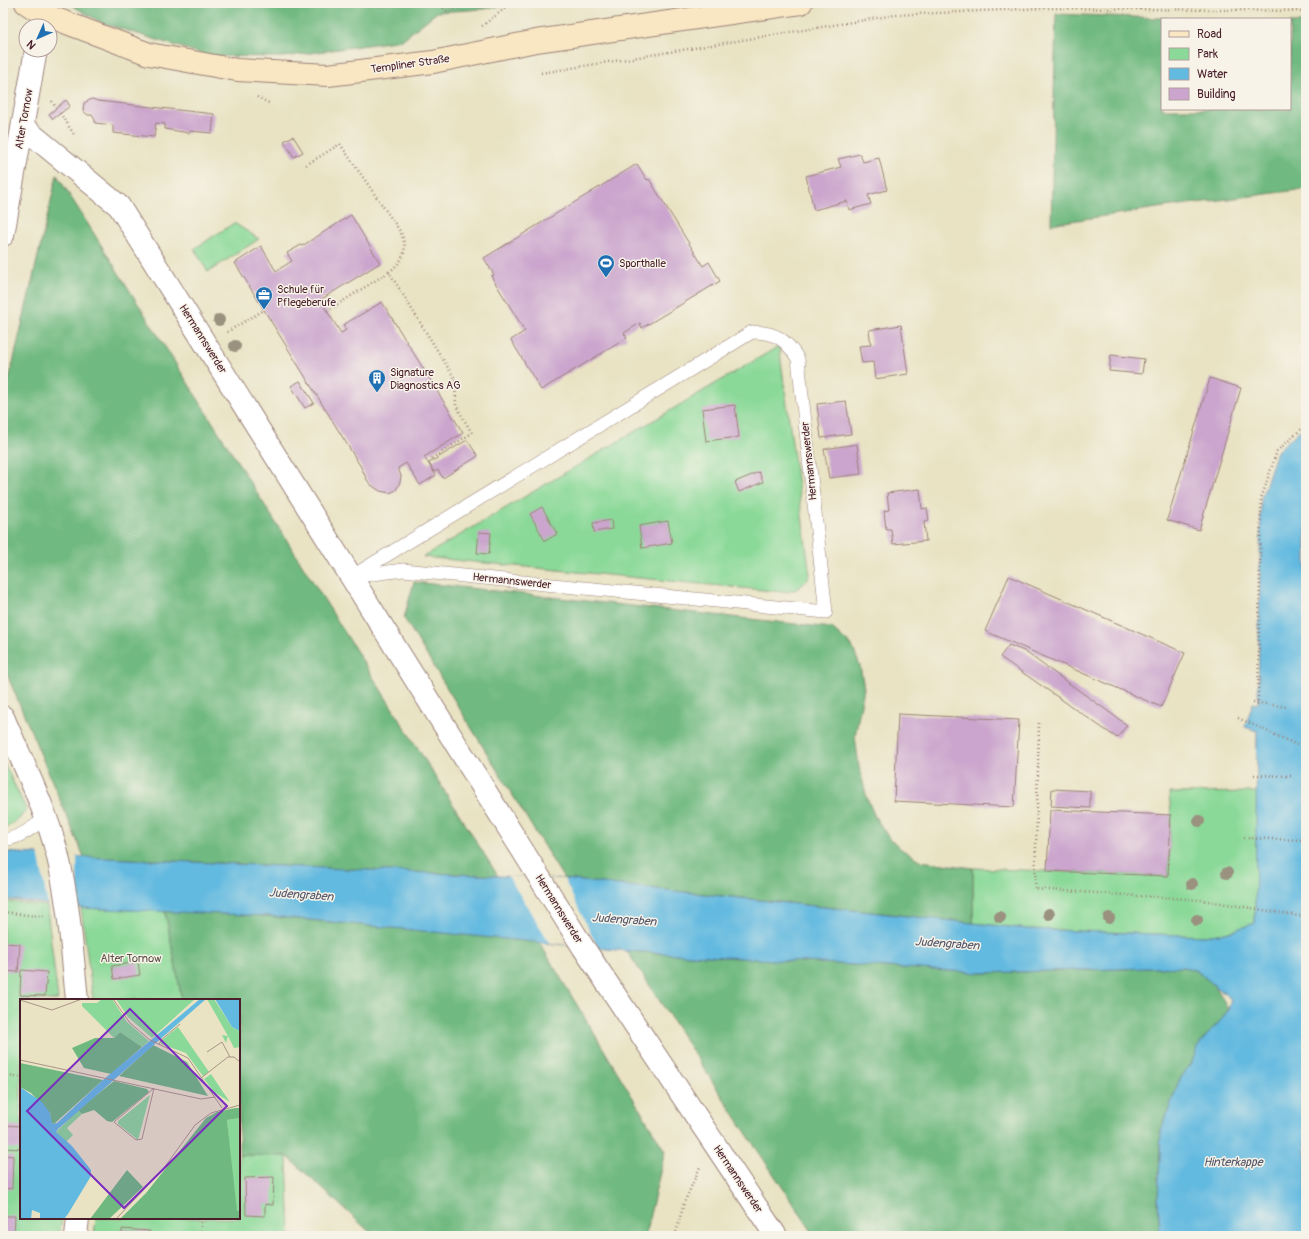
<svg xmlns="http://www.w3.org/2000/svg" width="1309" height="1239" font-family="Pangolin,sans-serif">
	<rect width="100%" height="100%" fill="#f7f3e8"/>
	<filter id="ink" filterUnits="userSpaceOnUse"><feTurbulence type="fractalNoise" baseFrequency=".025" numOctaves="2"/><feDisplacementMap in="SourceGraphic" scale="8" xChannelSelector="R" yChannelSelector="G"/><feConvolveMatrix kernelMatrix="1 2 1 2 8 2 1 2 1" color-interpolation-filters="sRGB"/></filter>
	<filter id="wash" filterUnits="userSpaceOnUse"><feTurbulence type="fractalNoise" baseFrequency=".012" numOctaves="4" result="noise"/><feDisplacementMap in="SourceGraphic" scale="16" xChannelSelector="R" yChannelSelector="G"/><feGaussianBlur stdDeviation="0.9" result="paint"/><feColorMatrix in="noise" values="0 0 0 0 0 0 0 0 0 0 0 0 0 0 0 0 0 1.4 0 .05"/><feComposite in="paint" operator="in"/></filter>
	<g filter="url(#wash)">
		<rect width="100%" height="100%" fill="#e9e3c4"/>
		<path fill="#8ad998" stroke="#6a7c62" d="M234 223 259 239 208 272 194 249Z
			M779 346 810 575C803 587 796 591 783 592L423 557Z
			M3 761 26 809 20 818 3 830Z
			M1257 792 1255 923 1226 933 1204 936 1028 929 973 923V868L1168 876 1171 815 1169 793Z
			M3 901 47 906 48 916 58 1000H21V1218H62L59 1236H3Z
			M81 908 165 911 182 1000H93Z
			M239 1155 287 1156 290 1236H94L96 1218H239Z"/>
		<path fill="#6fb980" stroke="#5c6c56" d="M68 3H526L484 9 437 12 402 40 283 57 209 56 102 23Z
			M1056 14 1185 19H1162V109H1290V23H1306V189L1164 207 1051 224Z
			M57 175 108 256 498 876 84 857 3 665V405Z
			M414 582 832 628 852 646 860 666 864 688 855 736 859 767 867 798 875 817 887 835 901 849 921 861 973 868V923L564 879 404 618Z
			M165 911 269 916 539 942 665 1151 645 1236H374L287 1156 239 1155V1000H182Z
			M627 951 983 973 1183 967C1210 973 1217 986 1228 1010L1222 1019 1201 1042 1192 1061 1179 1081 1161 1131 1158 1200 1160 1236H815L752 1142Z"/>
		<path fill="#63bae0" stroke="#566c86" d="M1306 425V1236H1160L1158 1200 1161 1131 1179 1081 1192 1061 1201 1042 1222 1019 1228 1010 1231 999 1196 970 1183 967 983 973 627 951 269 916 81 908 3 899V852L84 857 564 879 1028 929 1204 936 1226 933 1255 923 1257 731 1245 727 1253 703 1258 704 1261 499 1277 451Z"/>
		<path fill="#e9e3c4" d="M38 852 77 856V907L48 906Z
			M508 876 564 879 598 948 550 943Z"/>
		<g id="blocks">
			<path fill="#cba5cd" d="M92 99 98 101 214 114 212 133 190 131 189 133 165 129V124L156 123 154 137 113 133V125L95 123V120L92 115H88L83 111 84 103Z
				M66 100 70 106 53 119 49 114Z
				M293 136 303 152 294 157 284 141Z
				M860 154 863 162 879 158 887 190 868 195 871 204 849 210 847 201 814 210 806 176 841 167 838 159Z
				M637 164 647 180 649 179 703 266 709 262 720 281 642 328 640 323 624 333 627 338 541 390 511 340 525 331 491 276 494 275 484 258Z
				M351 215 380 263 320 300 341 333 346 330 343 325 382 302 463 433 424 457 436 475 420 485 406 463 398 468 401 476 400 482 396 490 390 493 380 491 371 485 367 480 361 467 235 263 261 246 276 271 292 261 287 253 301 245 302 246Z
				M901 325 908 374 875 379 873 362 862 363 859 346 871 345 869 330Z
				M1111 355 1144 359 1142 374 1109 371Z
				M1210 378 1241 388 1199 530 1167 520Z
				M300 381 314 403 305 408 291 386Z
				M846 401 851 434 821 438 817 404Z
				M735 405 739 437 706 441 702 409Z
				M467 440 478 456 443 478 438 470 434 472 429 463Z
				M857 444 861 474 829 478 824 449Z
				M759 472 763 482 739 492 735 482Z
				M920 489 922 509 927 508 929 521 924 522 926 541 893 544 891 529H886L884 511 889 510 887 493Z
				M542 507 557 534 545 541 530 514Z
				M611 520 612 529 594 532 593 523Z
				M668 521 672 543 642 548 639 526Z
				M479 532 491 533 489 554 477 553Z
				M1009 576 1185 653 1161 707 985 631Z
				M1009 645 1024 651 1127 725 1117 738 1000 657Z
				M898 714 1019 720 1014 807 894 801Z
				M1052 789 1090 791V808L1051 806Z
				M1050 810 1171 815 1168 876 1047 871Z
				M3 943 20 944 18 972 3 971Z
				M138 962 140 975 114 979 112 966Z
				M21 970 47 972 45 996 20 995Z
				M3 1125 21 1126V1149L3 1148Z
				M3 1155 13 1156 12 1189 3 1188Z
				M274 1177 273 1205 265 1204V1216L246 1215 245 1178Z
				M3 1216H15L14 1235 3 1234Z
				M122 1229 150 1231 149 1236H122Z"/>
		</g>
	</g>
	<g filter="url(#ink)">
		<use href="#blocks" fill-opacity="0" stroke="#9a8178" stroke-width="1"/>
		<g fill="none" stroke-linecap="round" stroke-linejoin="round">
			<g stroke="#9a8178" stroke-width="14">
				<path id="lane" d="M752 332C775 332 786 339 798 359L826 612 403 570 351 577Z
					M3 840C20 838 32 828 46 818"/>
			</g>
			<g stroke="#9a8178" stroke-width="24">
				<path id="street" d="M23 127 119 206 583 947 776 1236
					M3 235 36 50
					M3 717C22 762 45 806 57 853 69 901 72 951 77 1000
					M76 1236 78 1218"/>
			</g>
			<g stroke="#9a8178" stroke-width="24">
				<path id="secondary" d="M26 3 43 14 149 54 237 70 328 75 433 62 536 41 801 3"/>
			</g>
			<path stroke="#9a8178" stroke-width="2.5" stroke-dasharray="1 3" stroke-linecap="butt" d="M437 3 447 11 481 3
				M482 26 512 3
				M541 73 895 15 1045 8 1306 11
				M257 97 271 104
				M52 101 56 108
				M60 113 75 136
				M306 165 340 144 400 231C409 250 404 260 389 272
				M327 311 389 272 455 379 456 406 472 433 431 459
				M227 332 264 310
				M1253 702 1287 707
				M1258 705 1261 499 1277 451 1306 425
				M1238 718 1306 749
				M1039 723 1035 889 1202 900 1306 917
				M1254 775 1291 776
				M1244 838 1306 840
				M3 912 36 916H44
				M3 1076 21 1077
				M201 1218V1236
				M675 1236 684 1203 700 1167"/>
			<use href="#lane" stroke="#fff" stroke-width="13"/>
			<use href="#street" stroke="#fff" stroke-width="22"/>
			<use href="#secondary" stroke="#f9e7c3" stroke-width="22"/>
		</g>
		<g fill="#9a917f">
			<circle cx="219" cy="320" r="6"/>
			<circle cx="235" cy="346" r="6"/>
			<circle cx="1199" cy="821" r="6"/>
			<circle cx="1227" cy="873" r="6"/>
			<circle cx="1192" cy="884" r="6"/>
			<circle cx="1049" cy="914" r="6"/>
			<circle cx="1000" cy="917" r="6"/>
			<circle cx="1109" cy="918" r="6"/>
			<circle cx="1197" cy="920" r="6"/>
		</g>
	</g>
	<defs>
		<g id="stadium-pin" transform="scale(0.9)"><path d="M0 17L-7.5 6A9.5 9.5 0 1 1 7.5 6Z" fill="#1f6fb2" stroke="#f7f3e8"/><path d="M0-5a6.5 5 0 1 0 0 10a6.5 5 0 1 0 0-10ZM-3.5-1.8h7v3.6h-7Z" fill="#fff"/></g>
		<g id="office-pin" transform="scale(0.9)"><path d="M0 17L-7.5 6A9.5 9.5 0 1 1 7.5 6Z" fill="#1f6fb2" stroke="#f7f3e8"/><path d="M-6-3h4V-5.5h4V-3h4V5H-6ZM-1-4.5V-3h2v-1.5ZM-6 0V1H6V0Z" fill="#fff"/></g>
		<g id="building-pin" transform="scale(0.9)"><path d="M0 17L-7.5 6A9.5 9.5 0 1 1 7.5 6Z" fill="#1f6fb2" stroke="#f7f3e8"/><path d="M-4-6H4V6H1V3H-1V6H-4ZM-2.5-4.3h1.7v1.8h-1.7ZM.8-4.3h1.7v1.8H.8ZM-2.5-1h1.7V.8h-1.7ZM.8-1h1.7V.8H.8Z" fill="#fff"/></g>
	</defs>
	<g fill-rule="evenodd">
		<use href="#stadium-pin" x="606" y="263"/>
		<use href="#office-pin" x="264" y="295"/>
		<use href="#building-pin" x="377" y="378"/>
	</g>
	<g text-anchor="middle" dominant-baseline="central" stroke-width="3" stroke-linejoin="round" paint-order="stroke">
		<g font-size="11" fill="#4a1f2b" stroke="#f7f3e8">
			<text transform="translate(410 64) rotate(-8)">Templiner Straße</text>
			<text transform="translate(24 119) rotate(-80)">Alter Tornow</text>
			<text transform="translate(203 339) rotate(58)">Hermannswerder</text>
			<text transform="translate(809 461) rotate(-96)">Hermannswerder</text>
			<text transform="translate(512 581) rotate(6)">Hermannswerder</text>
			<text transform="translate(559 909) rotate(58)">Hermannswerder</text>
			<text transform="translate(738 1179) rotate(56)">Hermannswerder</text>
		</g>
		<g font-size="11" fill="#4a1f2b" stroke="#f7f3e8" text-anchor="start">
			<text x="619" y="263">Sporthalle</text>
			<text x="277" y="289">Schule für<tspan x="277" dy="13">Pflegeberufe</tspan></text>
			<text x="390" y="372">Signature<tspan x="390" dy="13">Diagnostics AG</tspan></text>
		</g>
		<g font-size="11" fill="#5a4e46" stroke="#f7f3e8">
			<text x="131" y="958">Alter Tornow</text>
		</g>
		<g font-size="12" font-style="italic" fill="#53556a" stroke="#f7f3e8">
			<text transform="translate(301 895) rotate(4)">Judengraben</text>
			<text transform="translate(624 920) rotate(4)">Judengraben</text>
			<text transform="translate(947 944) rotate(4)">Judengraben</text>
			<text x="1233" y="1162">Hinterkappe</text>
		</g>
	</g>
	<g transform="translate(20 999)">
		<rect width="220" height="220" fill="#e9e3c4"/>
		<path d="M82 0H92L107 23 129 42 122 48 100 33 94 39 62 7V4H77ZM96 0H175L132 39 108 18ZM187 0H194L212 28 220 32V48L214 49 208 37 206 44 202 36 208 37ZM158 28 189 73 183 77 166 54 141 45V42ZM191 75 203 93 210 103 194 93 184 80ZM130 96 118 141 98 125V122ZM58 111 62 115 47 129 53 136 46 143 36 133ZM220 119V220H217L207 121Z" fill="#8ad998"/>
		<path d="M100 33 122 48 91 75 64 69 52 49 75 39H94ZM133 46 167 63 188 97 99 77ZM0 64 83 81 34 125 31 124 30 114 11 94 0 88ZM94 82 127 90 129 93 92 123 87 122 74 111 62 115 58 111ZM215 109H220V119L207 121 217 212H220V220H100L126 194 186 119 197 113ZM107 171 123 188 89 220H70Z" fill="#6fb980"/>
		<path d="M180 0H186L38 130 36 133 52 147 71 171V177L48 215 44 220H20V214L12 211 11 220H0V88L22 103 30 114 32 125 37 124 83 81ZM195 0H220V32L212 28Z" fill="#63bae0"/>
		<path fill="none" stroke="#a99587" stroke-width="1" d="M93 0 110 24 130 41 168 59 202 109M0 1 32 11 62 0M139 46 141 41 160 25M187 53 202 43 210 58M0 61 181 100 195 98M181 79 208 58H214L220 63M134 89 122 140 116 141 94 123ZM96 220 144 169 175 126 191 114 220 106"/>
		<path fill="#7b2cbf" fill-opacity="0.15" stroke="#7b2cbf" stroke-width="2" d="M110 10 207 107 104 209 7 112Z"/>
		<rect width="220" height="220" fill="none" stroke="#4a1f2b" stroke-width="2"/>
	</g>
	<rect width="1309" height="1239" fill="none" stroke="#f7f3e8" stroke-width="16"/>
	<rect x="1161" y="18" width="130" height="92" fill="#f7f3e8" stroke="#b29e9c"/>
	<rect x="1169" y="31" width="20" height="6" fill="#f9e7c3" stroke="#b29e9c"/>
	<text x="1197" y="38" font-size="12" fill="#4a1f2b">Road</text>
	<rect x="1169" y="48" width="20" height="12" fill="#8ad998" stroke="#b29e9c"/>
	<text x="1197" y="58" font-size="12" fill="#4a1f2b">Park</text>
	<rect x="1169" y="68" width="20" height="12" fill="#63bae0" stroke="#b29e9c"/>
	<text x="1197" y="78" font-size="12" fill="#4a1f2b">Water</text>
	<rect x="1169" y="88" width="20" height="12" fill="#cba5cd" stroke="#b29e9c"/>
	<text x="1197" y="98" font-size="12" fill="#4a1f2b">Building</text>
	<g transform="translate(38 38) rotate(225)"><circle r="19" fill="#f7f3e8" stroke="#b29e9c"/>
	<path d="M0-3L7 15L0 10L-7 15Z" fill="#1f6fb2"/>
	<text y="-6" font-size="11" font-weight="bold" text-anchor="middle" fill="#4a1f2b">N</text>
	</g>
</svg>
